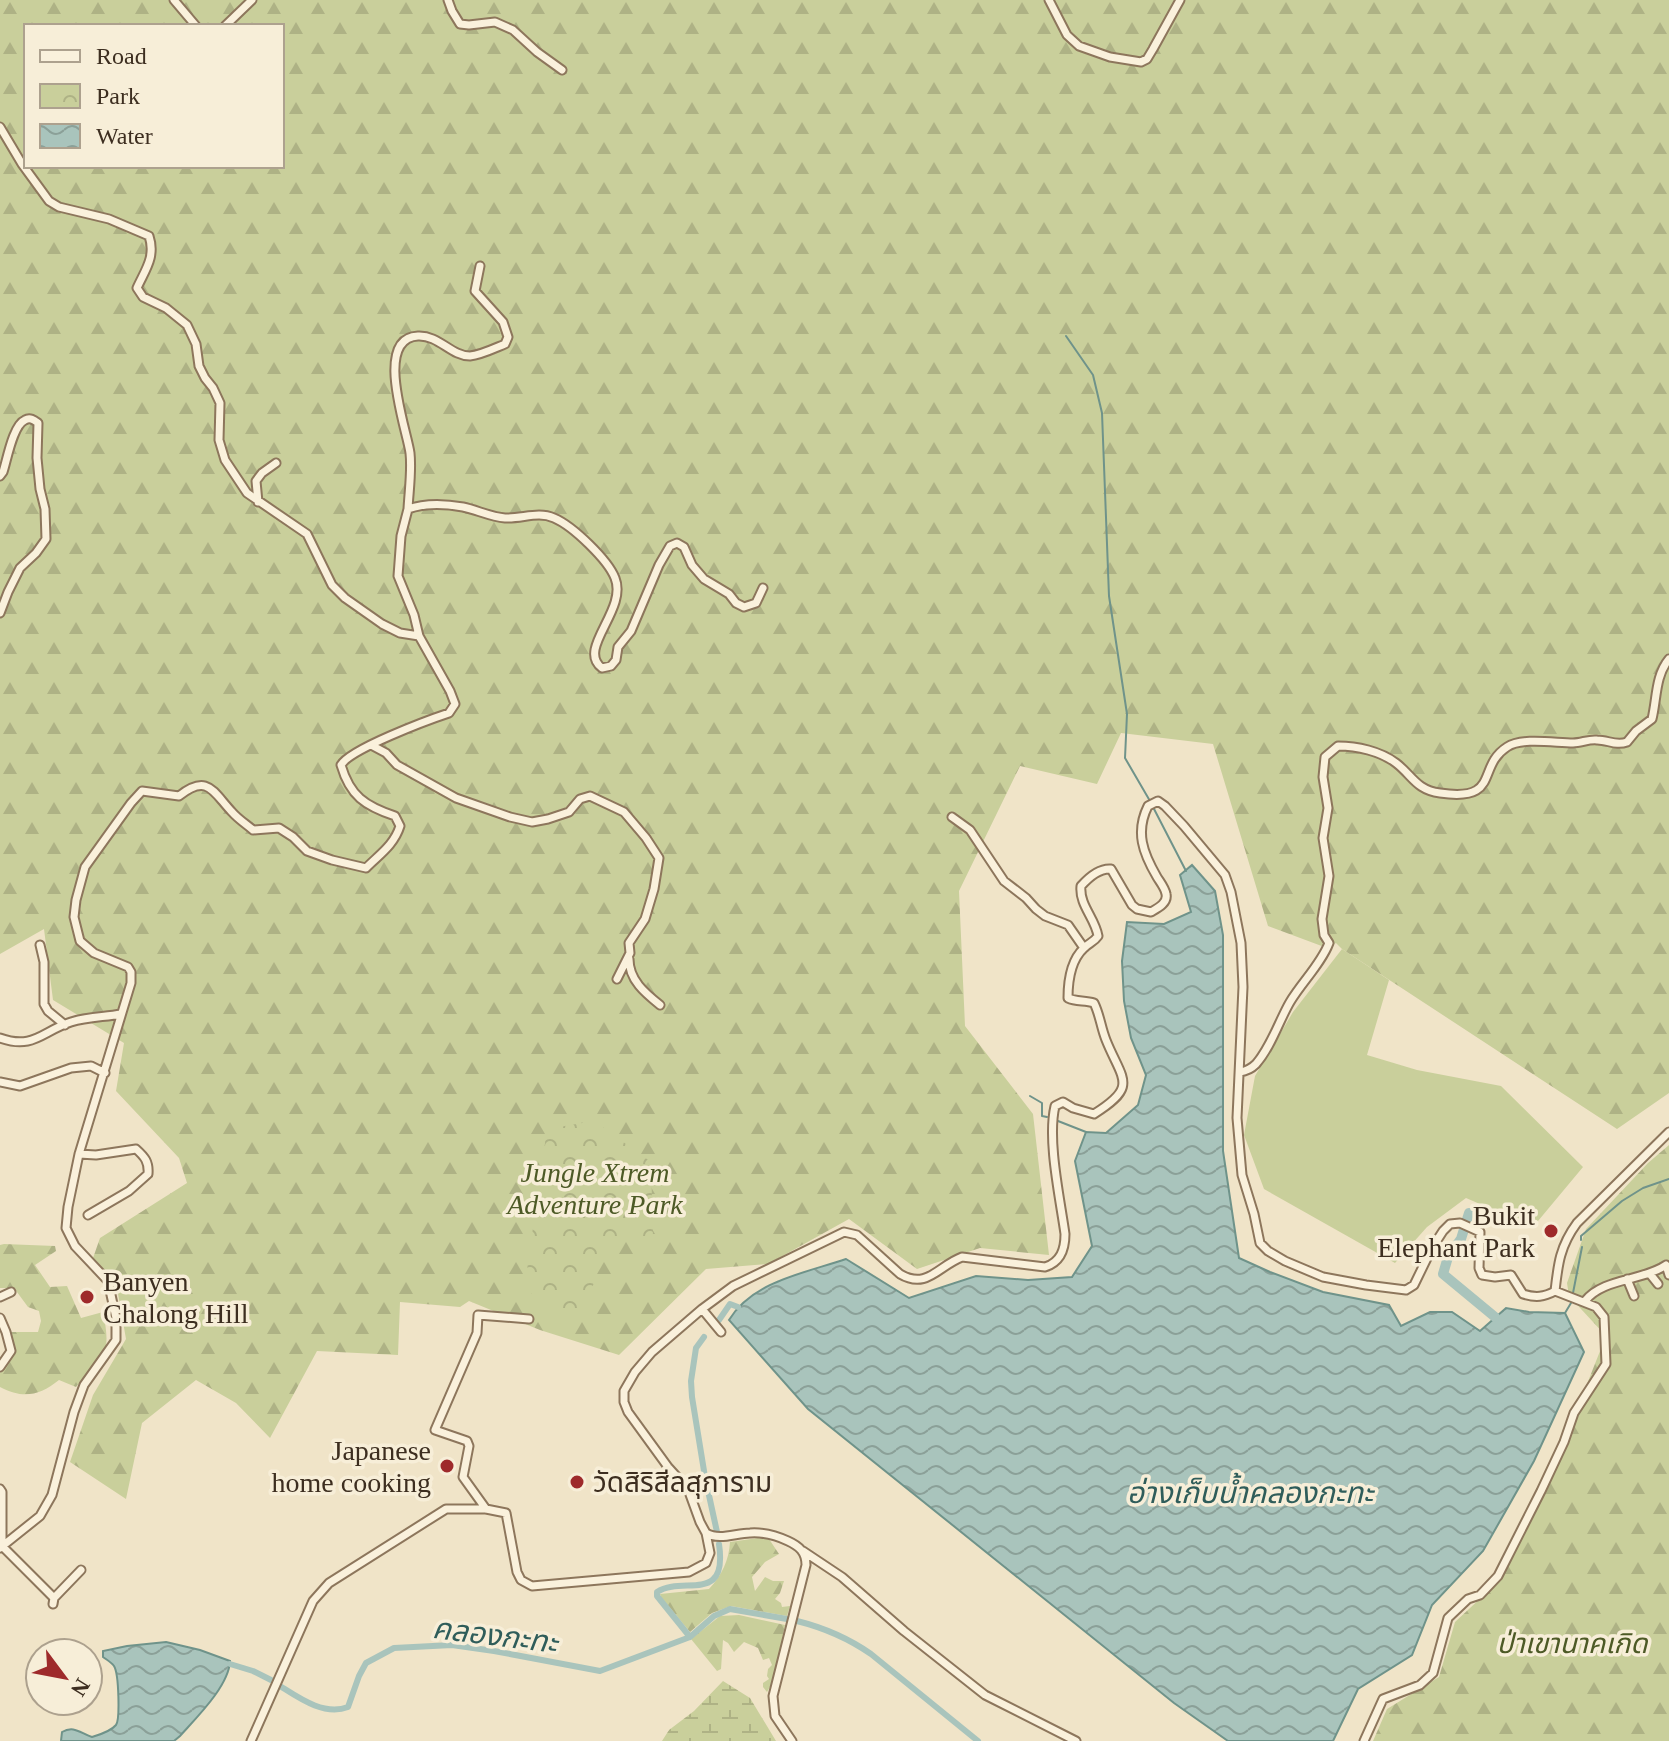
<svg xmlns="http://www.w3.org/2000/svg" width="1669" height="1741" font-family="'Times New Roman','Noto Sans Thai',serif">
	<defs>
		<pattern id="forest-firs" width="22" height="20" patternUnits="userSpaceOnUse" patternTransform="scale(2)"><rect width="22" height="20" fill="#c9cf9b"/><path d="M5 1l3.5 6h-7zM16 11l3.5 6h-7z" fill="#aeb285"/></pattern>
		<pattern id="wetland-marsh" width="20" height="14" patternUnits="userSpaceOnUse" patternTransform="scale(2)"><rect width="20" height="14" fill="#c9cf9b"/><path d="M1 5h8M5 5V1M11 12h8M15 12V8" fill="none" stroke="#aeb285"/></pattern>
		<pattern id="park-crowns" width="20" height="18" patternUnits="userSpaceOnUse" patternTransform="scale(2)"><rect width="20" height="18" fill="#c9cf9b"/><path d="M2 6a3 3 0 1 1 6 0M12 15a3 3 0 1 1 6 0" fill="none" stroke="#aeb285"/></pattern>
		<pattern id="water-waves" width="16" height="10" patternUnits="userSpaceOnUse" patternTransform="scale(2)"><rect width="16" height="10" fill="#a9c4bc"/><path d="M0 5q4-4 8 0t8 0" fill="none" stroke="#8ba098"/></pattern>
	</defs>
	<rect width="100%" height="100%" fill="#f0e4c8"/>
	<path fill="#c9cf9b" d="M1342 949 1389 980 1367 1055 1417 1070 1501 1086 1583 1167 1533 1227 1466 1198 1427 1227 1395 1263 1264 1189 1244 1135 1255 1076 1293 1012Z"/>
	<path fill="url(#forest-firs)" fill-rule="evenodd" d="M0 0H1669V1093L1617 1129 1342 949 1336 943 1327 948 1268 926 1213 744 1121 733 1097 784 1020 766 959 891 965 1026 1033 1114 1049 1255 980 1248 917 1269 849 1219 768 1264 706 1269 619 1355 540 1330 469 1301 460 1307 400 1302 398 1355 317 1351 270 1438 236 1403 196 1380 142 1423 126 1499 70 1462 93 1395 126 1339 116 1282 93 1258 100 1238 187 1183 179 1158 116 1091 124 1043 53 1000 44 929 0 954ZM26 26H282V166H26Z
		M1669 1145V1741H1373L1387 1709 1439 1677 1455 1622 1499 1581 1524 1531 1564 1442 1606 1336 1569 1296 1567 1283 1586 1229 1648 1163Z
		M4 1244 55 1246 56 1251 35 1265 50 1287 67 1286 81 1318 103 1312C112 1356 104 1355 76 1387L59 1380C39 1396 23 1399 0 1387V1373L15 1353 11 1332H38L41 1321 39 1311 28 1307 14 1288H0V1245Z
		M758 1538 769 1539 779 1554 765 1562 752 1577 755 1591 765 1577 773 1581H784L780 1593 775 1599 781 1603 782 1607 790 1606 787 1616 731 1606 712 1613 690 1632 661 1597 660 1594 709 1589C722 1575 729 1560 730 1542Z
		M739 1615 785 1625 774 1680 767 1692 763 1687V1683L769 1679 767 1676 768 1669 772 1665 769 1658 763 1660 758 1648 744 1642 734 1652 728 1643 723 1640 721 1669 717 1671 691 1639 720 1616Z"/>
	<path fill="url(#wetland-marsh)" d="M723 1681 750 1698 776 1741H662L669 1730 694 1711Z"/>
	<path fill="url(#park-crowns)" d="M594 1121 651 1162 653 1238 608 1241 582 1318 546 1316 525 1284 547 1129Z"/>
	<path fill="url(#water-waves)" stroke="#6f938a" stroke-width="2" d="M1192 865 1215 891 1223 935V1151L1239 1258 1270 1272 1323 1292 1389 1305 1401 1326 1430 1312H1452L1480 1331 1506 1308 1529 1312 1565 1313 1584 1352 1534 1461 1483 1551 1432 1605 1412 1655 1358 1689 1333 1741H1228L1174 1703 808 1409 729 1320C753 1281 805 1273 846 1259L909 1298 976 1276 1028 1280 1072 1277 1092 1246 1075 1161 1086 1132 1106 1133 1138 1105 1146 1075 1131 1038 1124 1001 1122 961 1127 922 1164 924 1191 912 1180 875Z
		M166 1642 200 1650 230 1661C229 1686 196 1718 180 1736L174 1741H61L62 1732C74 1725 80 1733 92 1737 99 1735 111 1731 116 1725 120 1720 119 1674 114 1666 111 1662 107 1660 103 1657V1651L127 1646Z"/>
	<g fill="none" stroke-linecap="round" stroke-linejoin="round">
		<path stroke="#6f938a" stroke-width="2" d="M1066 336 1093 375 1102 413 1109 596 1127 714 1125 758 1150 801
			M1153 807 1186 871
			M1030 1096 1042 1103V1116L1047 1117
			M1058 1121 1086 1132
			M1581 1240V1236L1622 1201 1643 1188 1669 1179
			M1573 1293 1582 1247
			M1565 1313 1571 1303"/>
		<path stroke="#a9c4bc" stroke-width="6" d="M719 1320 730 1304 738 1307
			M704 1337 696 1348 691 1381 692 1397 705 1477 717 1532
			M797 1621C825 1628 848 1638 871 1654L978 1741
			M690 1637 657 1596V1592C683 1575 728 1605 719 1544
			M230 1664 253 1671 271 1680
			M280 1686C299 1698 324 1716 348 1707L359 1676 366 1663 394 1648 452 1645 494 1651 600 1671 690 1637 714 1616 730 1609 787 1619"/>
		<path stroke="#a9c4bc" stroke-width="10" d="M1469 1213 1461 1239 1448 1257 1443 1274 1495 1317"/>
		<g stroke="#8d765c" stroke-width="11">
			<path id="minor" d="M174 0 196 26
				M448 0 452 11 460 24 469 25 495 22 513 30 537 52 562 70
				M1049 0 1067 35 1079 46 1110 57 1141 62 1147 59 1153 49 1180 0
				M225 26 252 0
				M0 127 22 164 49 201 59 207 109 219 149 236C156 257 145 270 137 288L143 297 166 308 187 325 196 344 199 366 205 378 213 388 220 403 219 440 225 460 247 493 307 534 332 585 345 598 382 624 400 633 419 636
				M0 476 3 472C7 460 13 425 25 420 30 417 34 420 38 423L37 458 40 489 45 509 46 539 36 553 20 568 8 592 0 613
				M258 502 256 481 262 473 276 463
				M408 509C409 490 412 471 410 453 407 430 373 338 418 336 439 335 451 356 470 356 481 355 495 348 505 344L508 337 503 322 475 291 480 266
				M371 745 386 753 397 765 456 798 510 817 532 822 548 819 569 812 580 799 590 796 624 812 646 838 659 858 654 889 645 919 629 943 630 953 617 979
				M952 817 970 830 1004 881 1026 898 1036 909 1045 916 1068 925 1084 948
				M40 945 44 962V1004L48 1011 65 1025
				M629 959C629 980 645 993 660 1005
				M0 1038C34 1050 42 1031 71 1022 87 1017 105 1017 121 1014
				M1240 1072C1247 1071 1251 1069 1256 1064 1271 1047 1279 1021 1290 1002 1302 982 1321 964 1329 943L1324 935 1322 919 1329 876 1323 838 1328 808 1323 777 1325 757 1338 746C1357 746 1380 751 1396 763 1412 775 1416 790 1440 793 1501 802 1476 767 1507 747 1522 737 1555 743 1573 743 1581 743 1589 739 1597 740 1608 740 1616 746 1627 742L1636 731 1652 719C1657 699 1655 676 1669 659
				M0 1082 20 1086 71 1068 91 1066 105 1073
				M79 1154 96 1155 136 1149C145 1157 149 1162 148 1174L129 1191 88 1215
				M1650 1274 1658 1284
				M1627 1279 1634 1296
				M1555 1291C1558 1264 1560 1246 1577 1223L1669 1132
				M0 1297 11 1292
				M1585 1301C1603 1278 1643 1281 1666 1265L1669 1275
				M702 1309 721 1332
				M0 1318 6 1332 11 1351 0 1367
				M0 1489 2 1492V1546L54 1598 53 1604
				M486 1509 463 1477 469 1446 467 1441 435 1430 477 1333 478 1315 529 1319
				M706 1533C719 1541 736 1533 750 1533 764 1532 775 1535 788 1541 799 1546 806 1552 806 1565L773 1696 775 1716 792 1741
				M0 1548 40 1516 52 1495 74 1412 84 1385 116 1340V1318L108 1281 75 1246 66 1228 68 1207 79 1154 131 983V972L128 967 94 953 80 941 74 917 76 900 85 867 131 803 142 791 179 796C208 773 213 792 232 812 238 819 246 824 253 830L279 828 293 837 307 851 332 860 366 868C380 854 394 845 400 826L395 816C365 806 350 796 341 765 350 749 428 720 449 713L455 704 450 691 419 636 414 615 398 576 401 536 408 509C425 503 446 504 463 507 477 510 491 517 505 518 522 519 538 511 554 518 573 526 608 560 615 578 628 610 576 649 602 668L611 666 616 660 618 647 631 631 659 565 670 546 677 543 684 547 692 565 704 579 729 594 736 603 744 607 756 603 763 588
				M803 1551 842 1577 904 1631 985 1695 1076 1741
				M54 1598 81 1570
				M251 1741 313 1601 329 1583 446 1509H486L506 1513 517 1572 521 1580 532 1586 689 1572 706 1563 710 1553 706 1533 700 1522 688 1489 668 1467 628 1412 624 1402V1391L635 1372 652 1352 702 1309 733 1286 844 1232 857 1235 900 1274C927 1290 938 1266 962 1257L1045 1267C1061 1262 1065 1249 1065 1234 1060 1198 1047 1140 1055 1106L1063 1102 1073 1108 1094 1114C1139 1086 1122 1080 1106 1040 1101 1028 1100 1015 1094 1003 1085 1000 1076 1002 1068 998 1068 982 1071 960 1084 948 1089 943 1094 942 1098 936 1095 918 1079 905 1081 886 1089 877 1099 868 1111 869L1132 905 1137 909 1151 912C1158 908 1168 903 1166 894 1165 888 1160 882 1157 877 1143 853 1135 832 1148 806L1158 801 1165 806 1184 826 1225 875 1231 892 1241 943 1243 987 1237 1118 1242 1175 1254 1214 1260 1243 1268 1251 1285 1261 1323 1277 1366 1285 1406 1290 1414 1285 1432 1248 1443 1231 1450 1224 1460 1223 1480 1232 1479 1268 1482 1275 1495 1277 1511 1275 1523 1294C1536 1298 1544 1297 1555 1291L1596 1307 1604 1317 1606 1364 1574 1413 1564 1442 1541 1491 1498 1576 1480 1595 1468 1599 1448 1618 1433 1673 1420 1685 1383 1699 1364 1741"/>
		</g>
		<use href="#minor" stroke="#faf1dc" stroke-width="7"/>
	</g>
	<g fill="#9e2a2b" stroke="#f7eed8" stroke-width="3">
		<circle cx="1551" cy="1231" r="8"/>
		<circle cx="87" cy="1297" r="8"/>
		<circle cx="447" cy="1466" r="8"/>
		<circle cx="577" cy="1482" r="8"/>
	</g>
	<g text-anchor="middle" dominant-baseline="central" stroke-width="7" stroke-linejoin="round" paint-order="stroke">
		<g font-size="28" font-style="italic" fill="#4d5a26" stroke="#f7eed8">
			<text x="595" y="1172">Jungle Xtrem<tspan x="595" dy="32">Adventure Park</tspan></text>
			<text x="1572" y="1643">ป่าเขานาคเกิด</text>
		</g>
		<g font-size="28" fill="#3d2e20" stroke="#f7eed8" text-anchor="end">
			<text x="1535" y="1215">Bukit<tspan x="1535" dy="32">Elephant Park</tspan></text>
			<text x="103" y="1281" text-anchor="start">Banyen<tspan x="103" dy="32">Chalong Hill</tspan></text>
			<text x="431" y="1450">Japanese<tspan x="431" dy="32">home cooking</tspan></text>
			<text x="593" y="1482" text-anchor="start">วัดสิริสีลสุภาราม</text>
		</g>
		<g font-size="30" font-style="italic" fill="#2f5d5a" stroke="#f7eed8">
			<text x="1250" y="1492">อ่างเก็บน้ำคลองกะทะ</text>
			<text transform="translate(495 1635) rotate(7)">คลองกะทะ</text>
		</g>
	</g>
	<rect x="24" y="24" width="260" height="144" fill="#f7eed8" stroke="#ada18e" stroke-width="2"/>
	<rect x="40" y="50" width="40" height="12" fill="#faf1dc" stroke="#ada18e" stroke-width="2"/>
	<text x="96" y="64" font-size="24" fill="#3d2e20">Road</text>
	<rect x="40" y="84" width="40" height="24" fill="url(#park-crowns)" stroke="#ada18e" stroke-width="2"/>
	<text x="96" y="104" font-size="24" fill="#3d2e20">Park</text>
	<rect x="40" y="124" width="40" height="24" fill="url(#water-waves)" stroke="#ada18e" stroke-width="2"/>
	<text x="96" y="144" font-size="24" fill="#3d2e20">Water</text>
	<g transform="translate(64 1677) rotate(122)"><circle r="38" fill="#f7eed8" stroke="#ada18e" stroke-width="2"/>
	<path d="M0-6L14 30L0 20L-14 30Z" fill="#9e2a2b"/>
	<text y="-12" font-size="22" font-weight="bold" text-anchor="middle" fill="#3d2e20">N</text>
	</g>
</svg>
